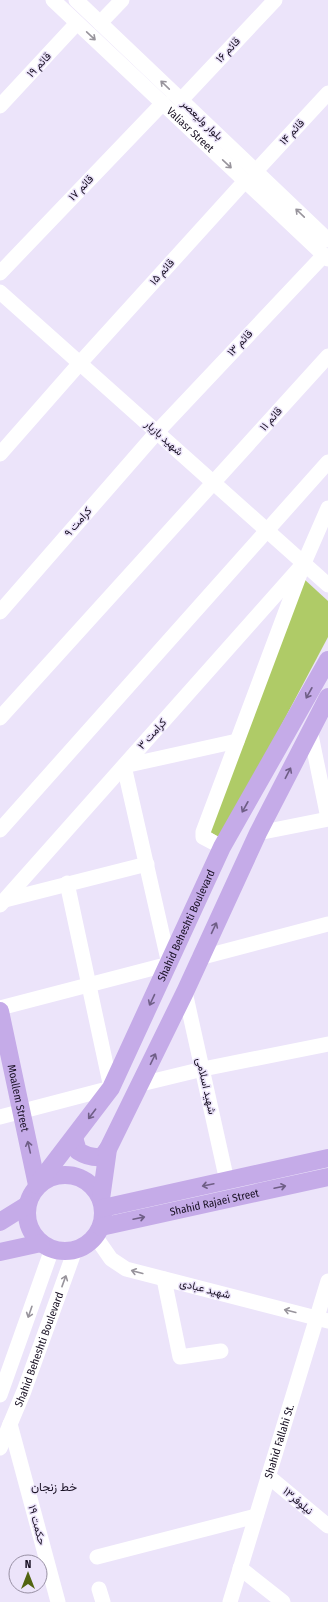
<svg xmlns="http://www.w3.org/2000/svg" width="328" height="1602" font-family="'Fira Sans Condensed',Vazirmatn,sans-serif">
	<rect width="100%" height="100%" fill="#ece4fa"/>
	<path fill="#afcb67" d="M304 579 328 601V637L221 839 209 831Z"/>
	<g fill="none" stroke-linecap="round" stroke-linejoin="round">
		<g stroke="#fff" stroke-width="15">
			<path id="s1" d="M53 0 328 259"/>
			<path d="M76 0 328 240"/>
			<path d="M100 23 122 0"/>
			<path d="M181 100 275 0"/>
			<path d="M0 106 77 23"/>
			<path d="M256 171 328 93"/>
			<path d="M0 273 163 103"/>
			<path d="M0 292 328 585"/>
			<path d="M0 454 80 363 245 181"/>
			<path d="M0 612 157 432 324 255"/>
			<path d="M0 718 328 356"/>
			<path d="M310 730 328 818"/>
			<path d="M0 830 328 462"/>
			<path d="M258 833 328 819"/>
			<path d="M222 847 203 837V832L304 563 328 508"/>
			<path d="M5 900 147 864"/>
			<path d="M0 905 304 563"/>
			<path d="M199 958 328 924"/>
			<path d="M185 992 227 1181"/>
			<path d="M0 1008 169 964 124 766 237 741"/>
			<path d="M141 1084 203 1069 328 1044"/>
			<path d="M0 1117 111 1088 67 883"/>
			<path d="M95 1236 111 1259 126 1269 328 1321"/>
			<path d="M164 1279 180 1357 221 1351"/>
			<path d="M0 1395 52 1249"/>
			<path d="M10 1424 58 1602"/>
			<path id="s2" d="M0 1448 24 1391 75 1250"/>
			<path d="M268 1476 328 1526"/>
			<path d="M97 1557 256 1516"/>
			<path d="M240 1568 283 1602"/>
			<path d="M99 1589 103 1602"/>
			<path id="s3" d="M230 1602 328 1281"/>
		</g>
		<g stroke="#c5abe8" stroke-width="18">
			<path id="s4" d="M0 1011 37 1185"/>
			<path d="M74 1138 78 1151C86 1156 93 1158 102 1157L108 1149"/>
			<circle cx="65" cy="1213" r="38"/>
			<path id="s5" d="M37 1185 111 1088 222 847 328 660"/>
			<path d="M101 1199 108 1149 185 992 258 833 328 697"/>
			<path d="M103 1208 328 1158"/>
			<path d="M0 1222 27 1205"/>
			<path id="s6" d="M101 1227 328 1177"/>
			<path d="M0 1252 41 1243"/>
		</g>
	</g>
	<defs><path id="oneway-shaft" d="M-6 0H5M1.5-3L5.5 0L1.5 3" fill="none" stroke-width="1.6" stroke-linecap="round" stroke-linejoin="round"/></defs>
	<g stroke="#98949c">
		<use href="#oneway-shaft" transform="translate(91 36) rotate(43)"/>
		<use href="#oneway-shaft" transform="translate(165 85) rotate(-136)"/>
		<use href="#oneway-shaft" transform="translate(227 164) rotate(43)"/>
		<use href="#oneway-shaft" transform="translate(300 213) rotate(-136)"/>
		<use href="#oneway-shaft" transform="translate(137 1272) rotate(-165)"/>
		<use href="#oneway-shaft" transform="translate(64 1281) rotate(-70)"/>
		<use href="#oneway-shaft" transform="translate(290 1311) rotate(-166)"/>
		<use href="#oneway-shaft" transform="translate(30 1312) rotate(109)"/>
	</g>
	<g stroke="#6f5e86">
		<use href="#oneway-shaft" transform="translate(309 693) rotate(119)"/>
		<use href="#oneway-shaft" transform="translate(288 773) rotate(-63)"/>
		<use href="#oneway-shaft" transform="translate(245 807) rotate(119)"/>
		<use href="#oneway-shaft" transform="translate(214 928) rotate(-65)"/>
		<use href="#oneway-shaft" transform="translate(152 1000) rotate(115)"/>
		<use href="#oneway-shaft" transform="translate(153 1059) rotate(-64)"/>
		<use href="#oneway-shaft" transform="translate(92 1114) rotate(127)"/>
		<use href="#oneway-shaft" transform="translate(29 1147) rotate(-103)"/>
		<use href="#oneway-shaft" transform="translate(208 1185) rotate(168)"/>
		<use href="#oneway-shaft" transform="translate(280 1187) rotate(-12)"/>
		<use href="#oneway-shaft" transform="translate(139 1218) rotate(-12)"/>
	</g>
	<g text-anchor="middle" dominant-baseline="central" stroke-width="3" stroke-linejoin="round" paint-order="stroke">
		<g font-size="11" fill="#191124" stroke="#ece4fa">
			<text transform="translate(228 50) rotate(-47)">قائم ۱۶</text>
			<text transform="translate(39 65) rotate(-47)">قائم ۱۹</text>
			<text transform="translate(202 120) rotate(44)">بلوار ولیعصر</text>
			<text stroke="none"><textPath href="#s1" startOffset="189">Valiasr Street</textPath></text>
			<text transform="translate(292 132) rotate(-47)">قائم ۱۴</text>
			<text transform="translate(81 188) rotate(-46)">قائم ۱۷</text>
			<text transform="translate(162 272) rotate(-48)">قائم ۱۵</text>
			<text transform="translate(240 343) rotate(-47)">قائم ۱۳</text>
			<text transform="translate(271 419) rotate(-48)">قائم ۱۱</text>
			<text transform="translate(164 438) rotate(42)">شهید بازیار</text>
			<text transform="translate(78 522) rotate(-49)">کرامت ۹</text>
			<text transform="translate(152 734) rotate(-48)">کرامت ۳</text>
			<text stroke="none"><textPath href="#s5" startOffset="301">Shahid Beheshti Boulevard</textPath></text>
			<text transform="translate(206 1086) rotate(77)">شهید اسلامی</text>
			<text stroke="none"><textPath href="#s4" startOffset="89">Moallem Street</textPath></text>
			<text stroke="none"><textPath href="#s6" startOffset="116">Shahid Rajaei Street</textPath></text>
			<text transform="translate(205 1289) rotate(14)">شهید عبادی</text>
			<text stroke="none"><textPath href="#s2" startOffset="106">Shahid Beheshti Boulevard</textPath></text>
			<text stroke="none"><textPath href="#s3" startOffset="168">Shahid Fallahi St.</textPath></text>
			<text transform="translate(298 1501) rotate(40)">نیلوفر۱۳</text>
			<text transform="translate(37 1525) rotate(75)">حکمت ۱۹</text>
		</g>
		<g font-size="12" fill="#191124" stroke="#ece4fa">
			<text x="54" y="1487">خط زنجان</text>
		</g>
	</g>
	<g transform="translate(28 1574)"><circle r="19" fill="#ece4fa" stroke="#9890a4"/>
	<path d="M0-3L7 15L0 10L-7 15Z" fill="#526511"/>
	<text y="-6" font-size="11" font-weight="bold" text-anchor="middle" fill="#191124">N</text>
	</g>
</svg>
